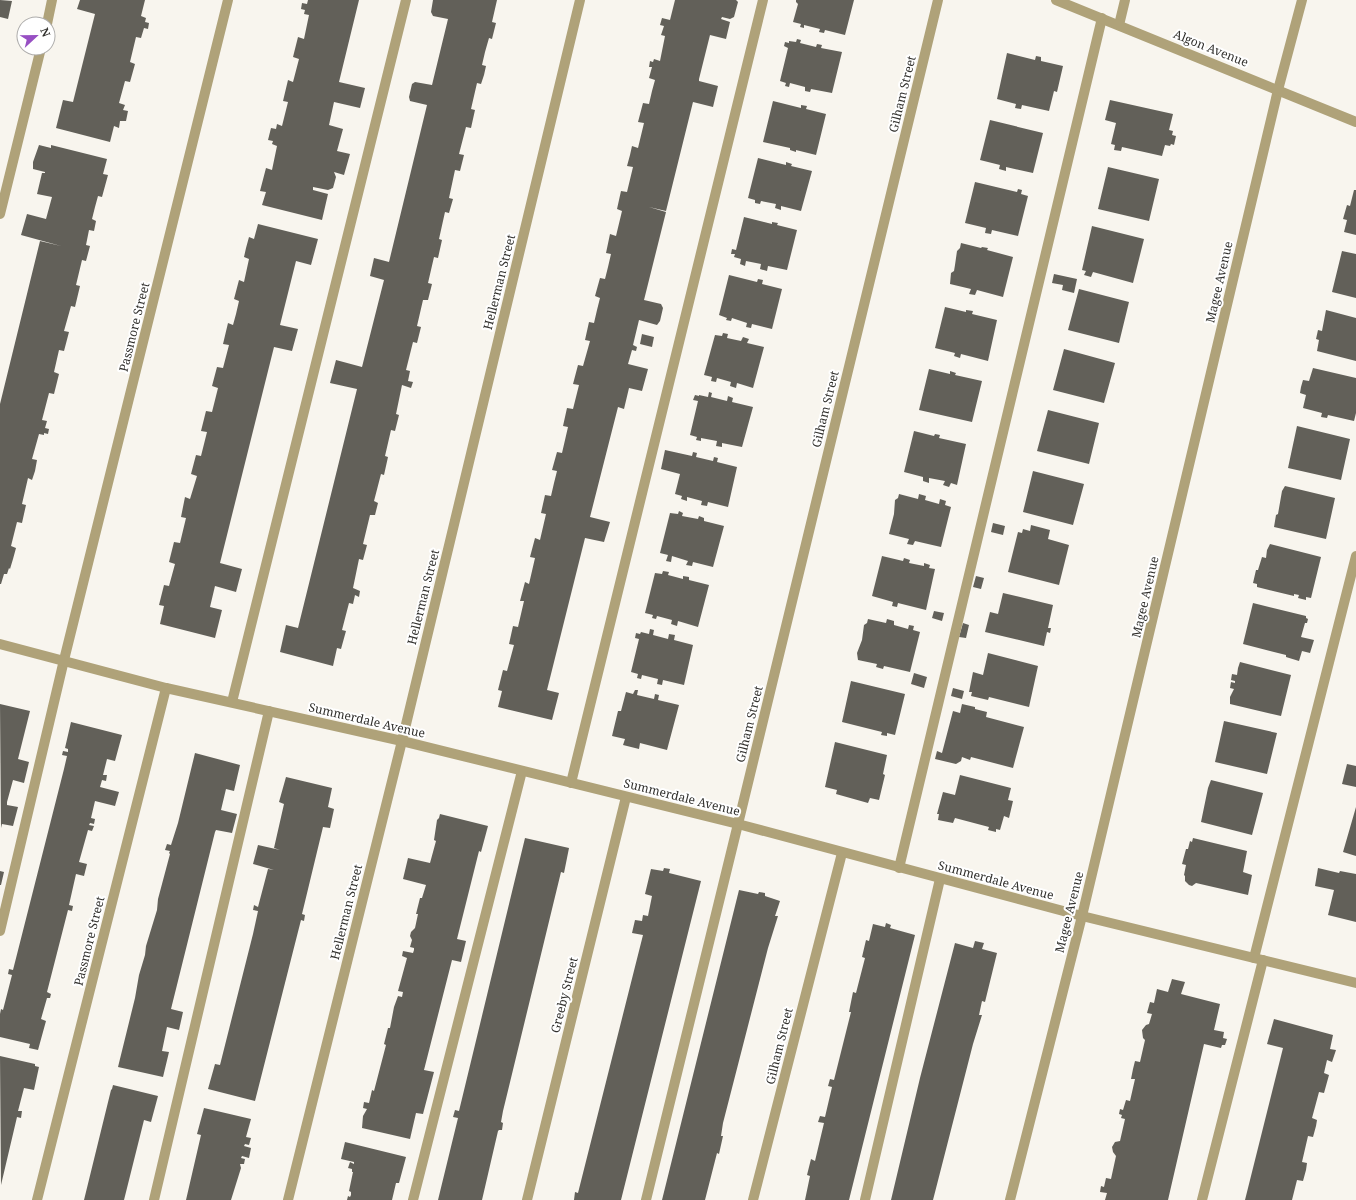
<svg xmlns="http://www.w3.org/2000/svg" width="1356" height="1200" font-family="'Noto Serif',serif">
	<rect width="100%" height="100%" fill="#f8f5ee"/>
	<path fill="#626059" d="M0 0 12 1 8 19 0 17Z
		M80 0H145L141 16 146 18 145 22 149 23 148 29 144 28 141 38 136 37 130 62 135 64 130 82 125 81 119 103 125 105 123 110 128 111 126 121H120L119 128 114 126 110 142 56 128 63 100 73 102 95 14 77 9Z
		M308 0H359L339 82 365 88 360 108 334 102 329 125 343 129 337 151 350 154 344 175 334 172 336 177 333 188 328 190 313 187V190L328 194 322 220 262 205 266 192 260 191 266 168 272 170 277 146 272 144 273 141 268 140 271 128 276 129 277 124 282 126 288 102 283 101 288 80 293 82 299 59 293 57 298 37 304 39 309 15 304 14 305 10 301 9 302 3 307 4Z
		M433 0H497L492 22 496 23 492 39 489 38 485 52 482 65 486 66 484 75 481 84 477 83 471 109 475 110 471 128 466 127 459 154 464 155 460 171 455 170 449 198 453 199 449 213 445 212 439 239 442 240 438 258 434 257 428 283 432 284 428 300H423L417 326 421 327 417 343 413 342 406 370 410 371 408 381 413 382 411 388 402 385 396 414 399 415 395 431 391 430 385 456 388 457 384 475 381 474 374 501 378 503 375 515H370L363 544 367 545 363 560 359 559 353 588 360 591 359 597 355 595 353 604 349 603 342 630 346 631 341 649 337 648 333 666 280 652 286 625 298 628 357 389 330 383 336 360 362 367 384 280 370 276 374 258 389 262 427 105 410 101 409 97 412 84 415 82 432 85 448 19 433 16 431 12Z
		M675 0H736L738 2 734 17 730 19 722 17 721 19 730 22 726 39 710 35 699 79V81L718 86 713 107 693 102 666 211 649 207 666 212 644 300 661 304 663 308 660 321 657 325 639 320 633 345 637 347 636 351 632 350 628 364 648 369 642 391 629 388 624 409 618 407 590 517 610 522 604 542 585 538 547 690 559 693 552 720 498 707 502 691 498 690 503 670 507 671 514 645 509 644 513 626 518 627 524 601H520L525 582 529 584 535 558 530 557 535 538 540 540 546 514 541 513 545 495 551 496 554 483 557 471 552 470 557 452 562 453 568 427 563 426 567 408 573 409 579 385 573 384 578 365 583 366 590 341 585 340 589 322 594 323 597 310 600 298 595 296 600 278 605 279 608 267 611 254 606 253 610 234 616 236 622 211 617 209 621 191 627 192 633 167 627 166 630 155 632 146 638 148 644 123 638 122 643 103 649 104 652 91 655 80 649 78 652 67H649L650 61 653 62 654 59 660 61 665 36 661 35 664 26 660 25 662 18 670 20Z
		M796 0H854L845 35 825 30 824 33 819 32 820 29 804 25V28L800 27 801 24 793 22 798 4 796 2Z
		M797 39 801 40 800 43 816 47 817 44 822 45 821 48 842 52 832 93 811 89 810 92 805 91V87L790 83 789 87 785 86 786 83 780 81 788 48 784 46 785 42 789 43V41L796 42Z
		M1007 53 1035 60 1036 56 1041 57V61L1063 66 1057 92 1054 91 1049 111 1022 105 1021 109 1015 108 1016 104 997 99Z
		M1110 100 1173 114 1169 130 1173 131 1172 135 1176 136 1174 145 1171 144 1170 146 1165 145 1162 156 1122 147 1121 151 1114 150 1115 145 1111 144 1116 123 1105 120Z
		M773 101 801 108V105L807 106 806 109 826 114 816 155 796 150V152L790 150V148L763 142Z
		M990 120 1043 133 1033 173 1006 167V171L999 169 1000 165 980 160Z
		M39 145 51 148V145L107 159 103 174 108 175 102 197 98 196 95 207 92 219 96 221 94 231 89 230 86 245 90 246 86 261 82 260 76 285 80 286 75 307 71 306 64 331 69 332 64 351 59 350 54 372 59 374 54 394 49 393 42 420 47 421 45 428 49 429 48 434 44 433V435L39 434 32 459 37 460 35 471 32 480 28 478 22 504 26 505 22 523 17 522 11 546 16 548 13 559 10 569 9 568 7 574H4L1 584H0V404L40 241 61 246 21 235 27 214 46 219 52 197 37 194 42 173H45V172L33 169V162Z
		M758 158 786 165V162L792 164 791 166 812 171 801 211 781 206V210L775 208 776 204 761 201 760 204 755 203V200L748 198Z
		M1108 167 1159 179 1149 221 1098 209Z
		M975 182 1017 192 1018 189 1022 190 1021 194 1028 196 1018 236 992 230 991 234 985 233 986 228 965 223Z
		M1354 190H1356V235L1344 232 1347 220 1343 219 1347 205 1350 206Z
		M744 217 772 224V222L778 223 777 225 797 230 787 270 768 266 767 271 760 269 761 264 746 261 745 266 740 264 741 259 734 257 735 254H731L732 249 736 250Z
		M258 224 318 239 311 265 296 261 280 325 298 329 292 351 274 347 220 563 242 569 236 592 215 586 210 607 222 610 215 638 160 624 164 606 159 605 164 585 169 586 175 564 169 562 174 542 180 543 186 518 181 517 185 497 190 499 197 476 191 474 196 455 201 456 207 432 201 431 206 411 212 412 218 388 212 386 217 367 223 368 229 345 223 344 228 323 233 325 236 314 239 301 234 299 239 280 244 282 249 259 244 257 246 248 249 237 254 239Z
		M1092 226 1144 239 1133 283 1093 272 1091 277 1084 275 1086 271 1082 270Z
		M961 243 981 248 982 247 988 248 987 250 1013 257 1003 297 977 290 975 295 969 294 971 289 950 284 951 273 954 271 955 265 957 251 960 248Z
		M1342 251 1356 254V298L1332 292Z
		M1054 274 1077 279 1074 293 1062 290 1063 285 1052 283Z
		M729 275 757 282 758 279 763 280 762 284 782 289 772 329 752 324 751 328 746 327 747 323 732 318 731 321 726 320 727 318 719 315Z
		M1079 289 1129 302 1119 343 1068 330Z
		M945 307 966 312V310L973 311 972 314 997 320 988 361 961 354 960 358 954 356 955 353 935 348Z
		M1326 310 1356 318V361L1317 351 1319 340 1316 339 1318 330 1322 331Z
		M723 333 728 334 727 338 741 341 743 337 749 339 747 343 764 347 753 388 737 383 736 388 730 386 731 382 717 378 716 382 711 381 712 377 704 375 715 335 722 336Z
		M642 334 654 337 652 347 640 344Z
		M1064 349 1115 363 1104 403 1053 390Z
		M1313 368 1356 378V413L1354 421 1328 415 1327 418 1321 417 1322 413 1303 408 1306 395 1300 393 1301 387 1303 380 1309 381Z
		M929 369 950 374V371L956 373 955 375 982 381 972 422 919 410Z
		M709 392 712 393 711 397 727 401 728 396 733 398 732 402 753 407 742 447 722 443V447L716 446 717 441 701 438V441L696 440 697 437 690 435 698 401 693 400 695 395 699 396V395L708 397Z
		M1048 410 1099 423 1089 464 1037 451Z
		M1297 426 1350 439 1341 480 1288 468Z
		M914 431 934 436 935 434 940 435 939 438 966 444 957 485 951 483 949 487 943 485 945 481 929 478V483L923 481V477L904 472Z
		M665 450 692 456 693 452 697 453 696 457 713 461 714 457 718 458 717 462 737 467 728 507 708 502 707 506 701 505 702 501 687 497V501L681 499 682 496 675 494 680 474 661 469Z
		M1033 471 1084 484 1073 525 1023 512Z
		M1285 486 1335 498 1326 539 1274 527 1276 515 1278 514 1282 491Z
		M899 494 918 499 919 494 926 496 925 500 939 504 940 499 946 501 945 505 951 507 941 547 915 541 913 545 907 544 909 539 889 534 894 514 895 500 898 498Z
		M679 511 683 513 682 516 698 519 699 516 704 518V521L724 526 713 567 693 562 692 566 686 565 688 561 672 556 671 562 666 561 668 555 660 553 670 513 678 514Z
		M993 523 1005 526 1003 535 991 532Z
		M1031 525 1050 530 1048 539 1069 545 1059 585 1008 572 1018 532 1022 533 1023 529 1030 531Z
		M1270 544 1321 557 1311 598 1306 597V600L1298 598 1299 595 1294 594V596L1257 587V584L1253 583 1256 570H1258L1262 557 1266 558 1267 550Z
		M882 556 903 561 904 558 910 560 909 563 924 566V563L930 565 929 568 935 569 926 610 898 603 897 607 892 606 893 602 872 596Z
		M663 571 669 572 668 575 683 579V576L689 577V580L709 585 698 627 678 621 677 626 671 624 672 620 657 616 656 619 652 618 653 615 645 613 655 573 662 574Z
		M976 576 984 578 981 589 973 587Z
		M1003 593 1053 605 1048 628H1051L1050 633 1047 632 1044 646 985 632 990 612 998 614Z
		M1253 603 1306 616V618L1308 619 1307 623H1305L1301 637 1314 640 1310 653 1302 651 1299 661 1286 657V655L1243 644Z
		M934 611 944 613 942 621 932 618Z
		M868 619 886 623 887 619 894 621V625L908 629 909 625 914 626 913 630 920 632 910 672 884 666 883 669 876 667 877 664 858 660 857 653 862 640 864 625 867 623Z
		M963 623 969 625 966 638 959 637Z
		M650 629 654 630 653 635 668 639 669 634 675 635 674 640 693 645 684 685 663 680 662 685 657 684 658 679 642 675 641 679 637 678 638 674 631 672 639 639 635 638 636 633 640 634 641 632 649 634Z
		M988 653 1038 666 1029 707 989 697 988 700 971 696 972 692H969L973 672 983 675Z
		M1240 662 1291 675 1281 716 1230 704V697L1234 689 1230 688 1231 682 1235 683V681L1231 680 1232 674 1237 675 1238 668Z
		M914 673 927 677 924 688 911 684Z
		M851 681 905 694 895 735 887 733V736L881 735 882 732 842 722Z
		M953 688 964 691 962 699 951 696Z
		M635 690H638L637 695 654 699 655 694 659 695 658 700 679 705 667 750 640 743 639 749 623 745 625 739 612 736 618 711H621L626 692 633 694Z
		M0 704 30 711 18 759 29 762 24 783 13 780 7 802V805L18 807 13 826 2 824 1 828Z
		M962 704 975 707V709L987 712 986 717 1024 727 1013 768 971 757 970 760 962 757 961 761 956 764 935 759 937 751 942 753 953 711 960 713Z
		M1224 721 1277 733 1267 774 1215 762Z
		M71 722 122 735 115 761 107 759 103 775H107L106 781 102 780 100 787 119 792 115 806 95 801 91 818 95 819 94 824 90 823 89 825 94 826 92 831 88 830 79 862 87 864 84 876 76 874 69 905 73 906 72 911 68 910 47 992 51 994 50 998H47L41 1019 46 1021 38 1050 29 1048 30 1044 0 1037V1014L1 1009 3 1010 12 975 8 974 9 969 13 970 64 769 67 756 62 755 63 751 68 752V749L65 748Z
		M835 742 887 755 883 774 885 775 879 800 870 798 868 803 836 794 837 790 825 787Z
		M195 753 240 765 234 791 226 789 221 810 237 814 232 833 216 830 215 832 171 1009 183 1012 179 1030 167 1027 162 1051 169 1052 163 1077 118 1067 135 998 139 975 145 955 146 946 157 910 158 899 170 854 169 853 170 851 165 850 167 844 171 845 178 823Z
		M1347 764 1356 766V787L1342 784Z
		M960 775 1011 788 1008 800 1013 801 1009 818 1004 816 1000 830 996 829V832L988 830 989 827 955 818 953 823 938 820 939 814H937L943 792 955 795Z
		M286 777 332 788 328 807 334 809 330 828 323 827 302 914 305 915 304 921 301 920 255 1101 208 1089 215 1064 220 1065 253 934 258 911 253 910 254 905 258 907 268 869 274 870 253 864 258 845 280 850 274 848 284 804 279 802Z
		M1211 780 1263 793 1252 835 1201 822 1208 788Z
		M1356 807V856L1343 852Z
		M440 814 488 826 481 852 479 851 457 939 466 941 461 962 452 960 424 1070 434 1072 423 1114 416 1113 410 1139 362 1128 363 1116 367 1109 363 1108 364 1102 369 1103 372 1090 374 1091 386 1045 384 1044 388 1028H390L394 1007 398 996 402 997 403 992 398 991 407 958 402 956 403 951 413 953 414 950V948L410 947 412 940 410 936 411 932 415 928 418 914H416L420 898H422L426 885 403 879 408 858 430 863 436 841 434 840 437 820 439 818Z
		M525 838 569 848 564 873 561 872 503 1111 501 1122 503 1123 502 1130H499L498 1131 482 1200H438L458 1118 453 1117 455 1110 459 1111Z
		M1193 838 1247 851 1243 872 1252 875 1248 895 1196 883 1192 886 1189 885 1185 881V876L1184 875 1186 865 1182 864 1186 849H1188L1190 841 1192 842Z
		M664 868 670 869 669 873 701 881 621 1200H574L575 1192 578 1193 643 935 632 933 635 920 642 921 643 915 648 916 652 896 645 894 651 869 663 871Z
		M1318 868 1339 873 1340 871 1356 874V922L1328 915 1334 890 1315 886Z
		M0 871 4 872 1 885H0Z
		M739 890 758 894 759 892 765 893V896L780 901 775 916H778L768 948 723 1123 721 1136H723L719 1154 717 1153 705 1200H662Z
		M886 923 891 925 890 928 915 935 849 1200H805L810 1176 807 1175 811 1159 815 1161 824 1123 818 1122 820 1116 825 1117 832 1087 828 1086 830 1079 834 1080 851 1012H849L853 992 856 993 865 958 862 957 866 940 869 941 873 924 885 927Z
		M975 941 984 943 982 949 997 953 985 1002 982 1001 979 1015H982L973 1044 933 1200H891L920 1078 955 943 973 948Z
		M1172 979 1185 982 1181 994 1220 1004 1214 1030 1224 1032 1223 1038 1227 1039 1225 1045H1222L1221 1048 1204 1044 1168 1200H1105L1107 1193 1100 1192 1101 1186 1104 1187 1106 1178 1111 1179 1116 1156 1113 1152 1112 1147 1115 1142 1120 1141 1125 1119 1121 1118 1122 1115 1119 1114 1120 1109 1123 1110 1126 1100 1130 1101 1135 1079H1131L1133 1069 1135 1061 1140 1062 1145 1040 1143 1038 1142 1030 1146 1025 1149 1024 1152 1014 1147 1013 1150 1002 1154 1003 1157 989 1168 992Z
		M1274 1019 1333 1035 1330 1049 1336 1050 1332 1062 1327 1060 1324 1073 1329 1075 1324 1093 1319 1092 1312 1118 1317 1120 1316 1126 1313 1137 1308 1136 1302 1162 1307 1163 1306 1170 1303 1181 1297 1180 1292 1200H1245L1283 1048 1267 1044Z
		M0 1056 35 1064V1066L39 1067 34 1090 24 1088 18 1111H22L21 1118 17 1117 1 1185Z
		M113 1085 158 1096 151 1122 144 1120 124 1200H84L111 1090 112 1089Z
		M204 1108 251 1119 246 1137 251 1138 249 1145 245 1144 244 1146 251 1148 249 1158 242 1156 241 1158 245 1159 244 1164H240L241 1168 231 1200H186L201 1135 197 1134Z
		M345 1142 406 1157 399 1183H396L392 1200H347L348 1196 350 1197 351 1195V1192L349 1191 353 1172H352V1169L348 1168 350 1162 354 1164V1162L341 1159Z"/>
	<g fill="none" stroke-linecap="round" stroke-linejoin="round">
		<path stroke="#afa279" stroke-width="10" d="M47 24 52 0
			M1119 25 1125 0
			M0 214 41 48
			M232 702 406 0
			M571 783 763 0
			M899 868 1102 18
			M0 931 64 660
			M1254 958 1356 556
			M154 1200 269 711
			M413 1200 522 771
			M646 1200 738 824
			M865 1200 940 879
			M1202 1200 1263 960"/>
		<path stroke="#afa279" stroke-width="10" d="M64 660 228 0
			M738 824 938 0
			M37 1200 166 688
			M288 1200 402 741 580 0
			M527 1200 626 797
			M753 1200 842 853
			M1010 1200 1082 916 1278 90 1302 0"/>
		<path stroke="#afa279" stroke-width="10" d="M1056 0 1356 122
			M0 644 166 688 402 741 738 824 1082 916 1356 983"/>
	</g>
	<g text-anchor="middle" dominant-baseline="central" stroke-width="4" stroke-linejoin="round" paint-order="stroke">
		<g font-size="12" fill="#31302d" stroke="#fff">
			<text transform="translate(1211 48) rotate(22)">Algon Avenue</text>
			<text transform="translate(902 94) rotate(-76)">Gilham Street</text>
			<text transform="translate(499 282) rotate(-76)">Hellerman Street</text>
			<text transform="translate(1219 282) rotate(-77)">Magee Avenue</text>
			<text transform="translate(134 327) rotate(-76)">Passmore Street</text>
			<text transform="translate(825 409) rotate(-76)">Gilham Street</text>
			<text transform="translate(423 597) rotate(-76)">Hellerman Street</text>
			<text transform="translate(1145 597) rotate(-77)">Magee Avenue</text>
			<text transform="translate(367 720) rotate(13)">Summerdale Avenue</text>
			<text transform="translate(749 724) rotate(-76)">Gilham Street</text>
			<text transform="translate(682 797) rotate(14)">Summerdale Avenue</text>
			<text transform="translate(996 880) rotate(15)">Summerdale Avenue</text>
			<text transform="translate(346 912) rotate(-76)">Hellerman Street</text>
			<text transform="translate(1069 912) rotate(-76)">Magee Avenue</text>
			<text transform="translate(89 941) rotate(-76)">Passmore Street</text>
			<text transform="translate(564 995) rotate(-76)">Greeby Street</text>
			<text transform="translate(779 1046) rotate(-76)">Gilham Street</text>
		</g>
	</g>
	<g transform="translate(36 36) rotate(68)"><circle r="19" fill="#ffffff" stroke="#adacab"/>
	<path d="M0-3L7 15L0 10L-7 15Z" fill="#974fc3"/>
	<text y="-6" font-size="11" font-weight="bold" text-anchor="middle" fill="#31302d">N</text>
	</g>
</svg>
